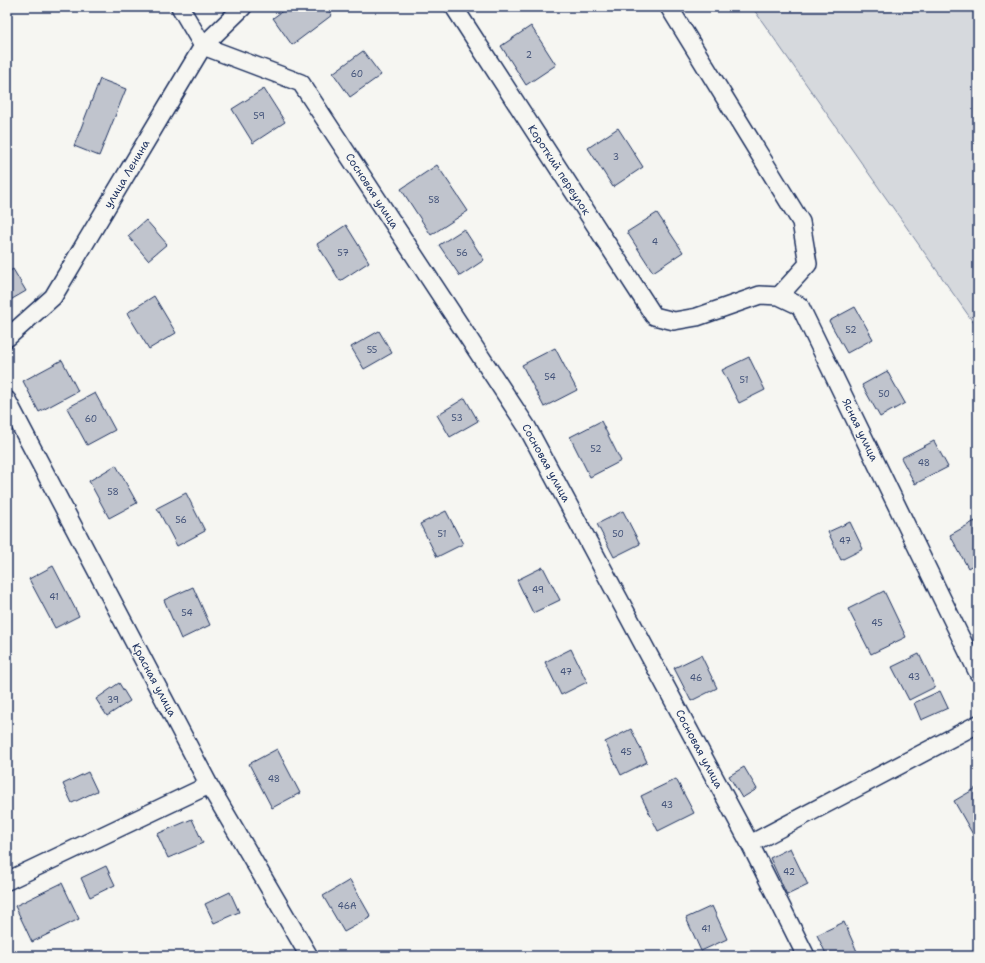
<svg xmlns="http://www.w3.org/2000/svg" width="985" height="963" font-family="'Shantell Sans',sans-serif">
	<rect width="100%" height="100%" fill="#f6f6f2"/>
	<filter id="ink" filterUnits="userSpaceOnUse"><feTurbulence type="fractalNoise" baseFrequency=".025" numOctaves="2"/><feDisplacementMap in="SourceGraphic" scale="8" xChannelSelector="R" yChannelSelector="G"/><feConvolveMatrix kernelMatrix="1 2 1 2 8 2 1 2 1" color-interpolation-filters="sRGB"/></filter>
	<g filter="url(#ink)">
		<path fill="#d6d9dd" stroke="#78849e" d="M752 7H978V329Z"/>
		<path fill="#c0c4cd" stroke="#1b2f5e" d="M288 7H326L332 15 292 45 273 18Z
			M531 26 556 65 526 85 501 46Z
			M363 51 381 75 350 97 333 73Z
			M100 79 126 89 99 156 74 146Z
			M264 89 285 122 253 143 232 109Z
			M618 128 643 167 613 187 588 148Z
			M437 165 468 211 431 235 401 189Z
			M657 213 683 252 653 272 627 232Z
			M146 220 167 244 148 260 128 236Z
			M346 225 369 262 340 281 317 244Z
			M464 229 484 260 460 276 439 245Z
			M13 269 26 291 7 302V273Z
			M154 296 176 333 149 349 127 313Z
			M855 307 873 339 847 353 829 321Z
			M379 331 392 353 364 369 351 347Z
			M555 348 577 390 544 407 522 365Z
			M749 357 765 390 739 403 722 370Z
			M62 360 78 391 39 412 23 381Z
			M887 371 905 403 880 417 862 385Z
			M95 393 115 430 87 445 67 408Z
			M465 398 478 421 450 437 437 415Z
			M601 421 621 461 590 477 570 437Z
			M934 441 948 467 915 484 901 458Z
			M116 465 137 503 109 518 89 481Z
			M186 493 205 531 177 546 157 508Z
			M446 511 463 544 437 557 420 524Z
			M623 511 640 544 614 557 597 524Z
			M975 521 978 526V562L968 568 950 535Z
			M850 522 863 549 841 560 828 532Z
			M53 566 79 616 55 628 29 579Z
			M543 567 560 600 533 613 517 580Z
			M193 587 210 625 181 639 164 600Z
			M884 591 906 637 871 654 848 609Z
			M571 649 587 682 561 695 545 662Z
			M919 654 935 687 909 700 892 667Z
			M701 655 717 688 691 701 674 668Z
			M119 683 130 701 107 716 96 699Z
			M940 691 948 708 921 720 914 703Z
			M631 729 647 762 621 775 605 742Z
			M277 749 300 793 272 808 249 764Z
			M744 767 757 789 742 798 729 776Z
			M88 772 97 791 72 803 63 784Z
			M676 779 694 813 658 831 641 796Z
			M978 787V837L975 838 954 801Z
			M192 819 203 843 168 858 157 834Z
			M790 848 808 885 787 895 770 858Z
			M106 866 115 885 90 897 81 878Z
			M350 880 371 917 344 932 323 896Z
			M62 883 79 919 32 942 15 906Z
			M230 892 239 912 214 923 205 904Z
			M712 906 727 939 701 951 686 918Z
			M844 922 859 956H827L817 935Z"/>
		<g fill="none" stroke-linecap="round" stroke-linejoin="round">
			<g stroke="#1b2f5e" stroke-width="20">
				<path id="minor" d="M180 7 203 46 301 83 527 427 750 844 806 956
					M454 7 654 316 674 321 697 317 760 295 779 296 800 306 978 673
					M669 7 801 222 808 264 779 296
					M7 338 53 297 203 46 243 7
					M7 400 209 785 309 956
					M750 844 978 724
					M7 881 209 785"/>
			</g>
			<use href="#minor" stroke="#f6f6f2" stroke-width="17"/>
		</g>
	</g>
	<g text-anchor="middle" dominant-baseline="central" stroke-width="3" stroke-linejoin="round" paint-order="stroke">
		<g font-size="9" fill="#44547a">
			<text x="529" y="55">2</text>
			<text x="357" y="74">60</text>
			<text x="259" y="116">59</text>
			<text x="616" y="157">3</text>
			<text x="434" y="200">58</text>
			<text x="655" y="242">4</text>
			<text x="343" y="253">57</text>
			<text x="462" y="253">56</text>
			<text x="851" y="330">52</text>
			<text x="372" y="350">55</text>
			<text x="550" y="377">54</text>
			<text x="744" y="380">51</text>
			<text x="884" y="394">50</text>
			<text x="457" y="418">53</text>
			<text x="91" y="419">60</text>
			<text x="596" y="449">52</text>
			<text x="924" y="463">48</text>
			<text x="113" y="492">58</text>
			<text x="181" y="520">56</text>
			<text x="442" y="534">51</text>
			<text x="618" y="534">50</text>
			<text x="845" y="541">47</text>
			<text x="538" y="590">49</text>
			<text x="54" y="597">41</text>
			<text x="187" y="613">54</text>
			<text x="877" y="623">45</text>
			<text x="566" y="672">47</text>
			<text x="914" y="677">43</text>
			<text x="696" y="678">46</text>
			<text x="113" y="700">39</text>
			<text x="626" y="752">45</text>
			<text x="274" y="779">48</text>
			<text x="667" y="805">43</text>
			<text x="789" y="872">42</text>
			<text x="347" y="906">46А</text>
			<text x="706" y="929">41</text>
		</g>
		<g font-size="11" fill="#1b2f5e" stroke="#f6f6f2">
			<text transform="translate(559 170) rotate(57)">Короткий переулок</text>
			<text transform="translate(127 174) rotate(-59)">улица Ленина</text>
			<text transform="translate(372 191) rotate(57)">Сосновая улица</text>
			<text transform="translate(860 430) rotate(64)">Ясная улица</text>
			<text transform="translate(546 463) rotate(61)">Сосновая улица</text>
			<text transform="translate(154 680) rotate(62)">Красная улица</text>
			<text transform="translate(699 749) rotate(62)">Сосновая улица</text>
		</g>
	</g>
	<rect width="985" height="963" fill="none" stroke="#f6f6f2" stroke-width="24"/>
	<rect x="12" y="12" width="961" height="939" fill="none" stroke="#1b2f5e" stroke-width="1.5" filter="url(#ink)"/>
</svg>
